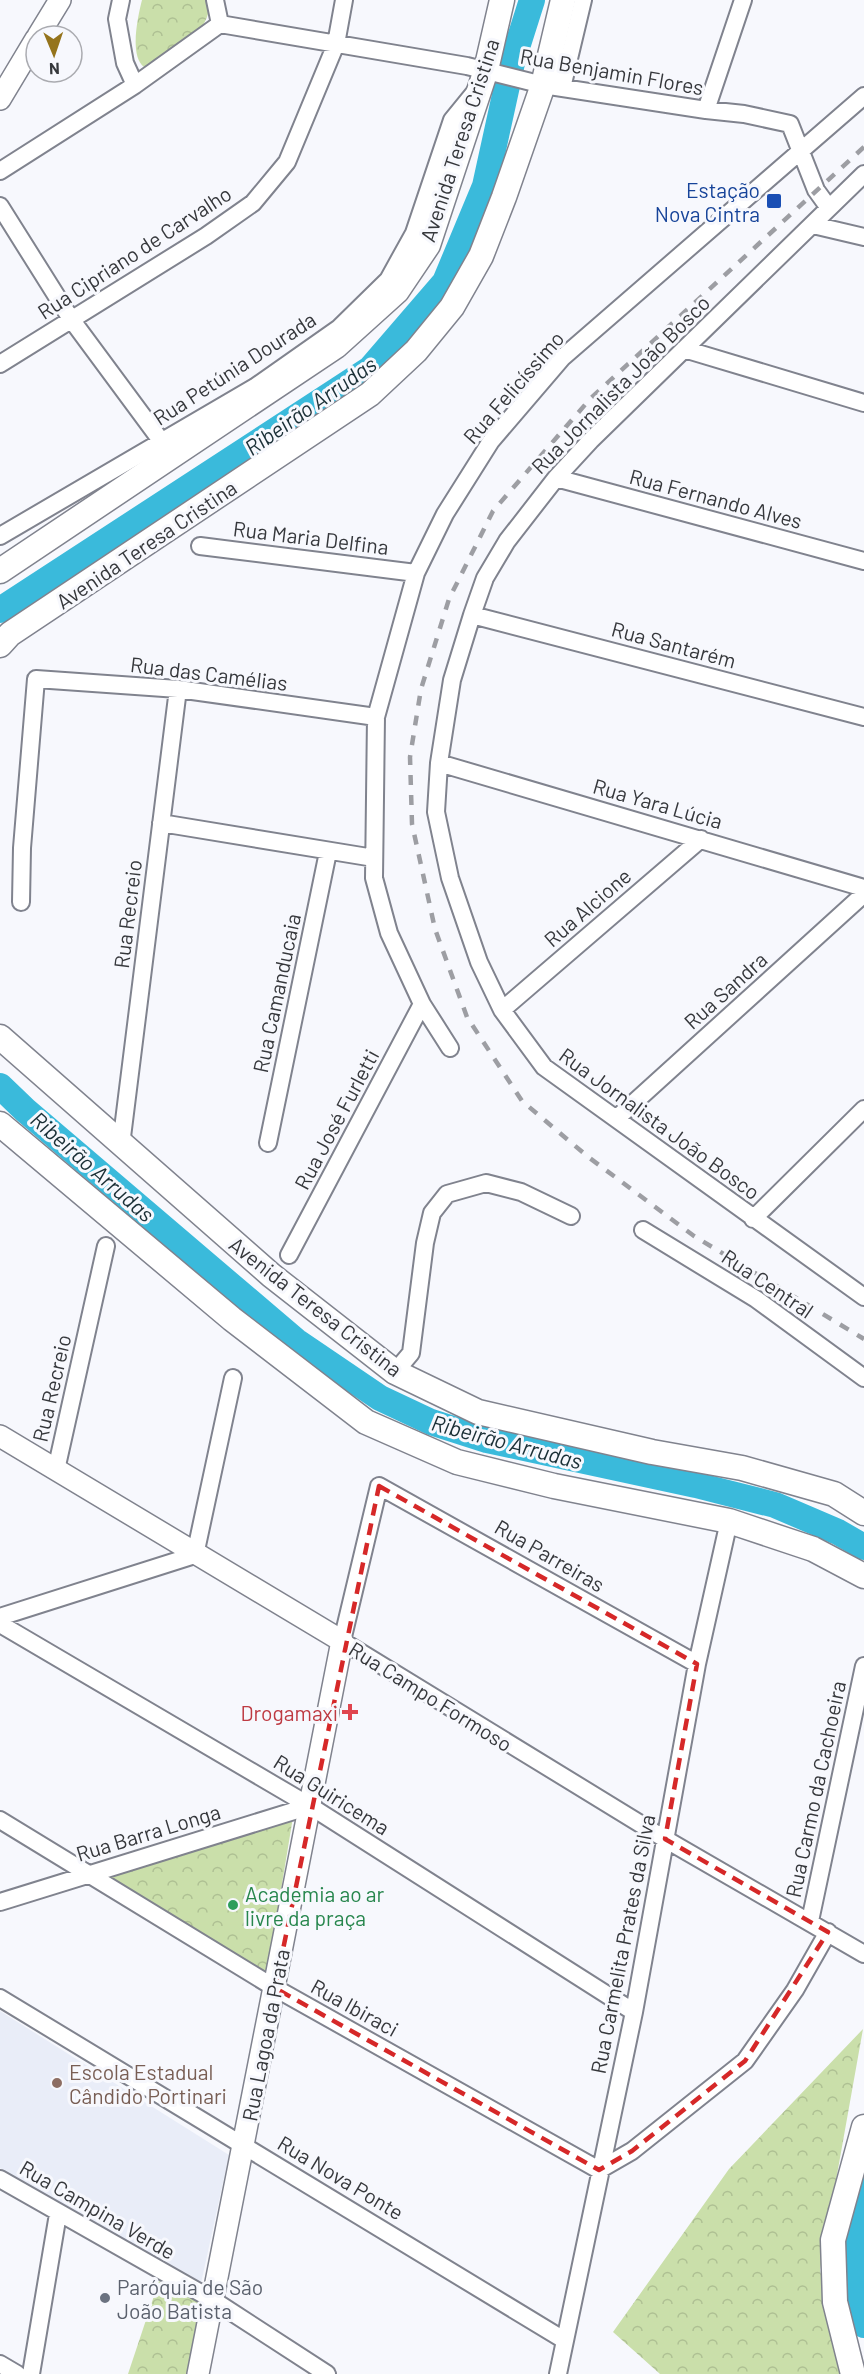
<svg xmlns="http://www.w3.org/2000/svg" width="864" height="2374" font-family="Barlow,sans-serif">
	<defs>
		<pattern id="park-crowns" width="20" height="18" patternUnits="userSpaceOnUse" patternTransform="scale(1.5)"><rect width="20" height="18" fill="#cadfaa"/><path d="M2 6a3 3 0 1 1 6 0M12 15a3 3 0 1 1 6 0" fill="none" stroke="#aec093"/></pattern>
	</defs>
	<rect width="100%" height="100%" fill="#f7f8fd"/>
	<path fill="#e9edf8" d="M0 2011 229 2155 200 2288 0 2168Z"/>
	<path fill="url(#park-crowns)" d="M142 0H210C210 36 176 48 149 67H144C129 56 138 16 142 0Z
		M293 1817 266 1981 99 1876Z
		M863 2029 820 2270 843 2374H660L613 2332 729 2169Z
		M159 2281 205 2305 192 2374H128Z"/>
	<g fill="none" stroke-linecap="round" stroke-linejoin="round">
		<path stroke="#3abadb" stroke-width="26" d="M0 610 370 369 445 282 485 186 512 63 532 0
			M0 1086 25 1110 296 1341 380 1398 431 1422 487 1440 696 1485 775 1505 838 1532 864 1547
			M864 2186C854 2226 852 2286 864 2325"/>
		<g stroke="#80838e" stroke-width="20">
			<path id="minor" d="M121 0 117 19 125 63 135 85
				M215 0 220 24
				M220 24 467 66 543 85 706 110 744 114 790 124 816 190 829 208
				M562 88 583 0
				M706 110 743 0
				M0 171 135 85 220 24
				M864 174 591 440 556 478 507 541 485 578 472 615 452 680 439 763 436 812 450 878 479 962 502 1010 544 1067 864 1297
				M0 206 71 319 162 442
				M813 225 864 237
				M684 349 864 403
				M0 364 206 236 253 203 287 162 336 44 344 0
				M556 478 864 561
				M0 536 255 387 339 328 388 280 414 233 452 120 474 93
				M200 546 416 573
				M472 615 864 717
				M439 763 864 888
				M161 823 374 858
				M21 902 22 848 36 679 178 689 376 717
				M502 1010 701 839
				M450 1048 422 1004 389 933 374 878 376 717 416 573 445 514 491 441 562 358 864 96
				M617 1118 864 894
				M268 1143 328 852
				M121 1145 178 689
				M753 1219 864 1109
				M643 1230 756 1299 864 1378
				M289 1255 422 1004
				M395 1372 411 1353 425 1243 432 1213 447 1194 486 1183 521 1192 571 1216
				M56 1470 106 1246
				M0 1617 195 1555 233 1378
				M0 1624 310 1806 634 2012
				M697 1664 379 1486 342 1641 665 1839 864 1954
				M0 1820 275 1988 599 2170 632 2151 745 2061 795 1990 828 1932
				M0 1902 310 1806
				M810 1921 864 1666
				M0 1998 564 2340
				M0 2179 213 2300 327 2374
				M0 2364 17 2374
				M31 2374 58 2214
				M558 2374 634 2012 697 1664 729 1521"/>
		</g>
		<g stroke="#80838e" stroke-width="24">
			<path id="tertiary" d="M38 36 60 0
				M0 99 36 39
				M0 1436 342 1641 198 2374"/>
		</g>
		<g stroke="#80838e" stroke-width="27">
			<path id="secondary" d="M0 571 336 346 397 291 428 245 486 70 502 0
				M0 645 10 634 370 394 416 351 452 307 481 256 504 197 543 85 563 0
				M0 1037 271 1275 395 1372 478 1412 652 1452 742 1468 834 1494 864 1513
				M0 1124 232 1319 366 1422 457 1462 554 1486 729 1521 813 1549 864 1576
				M853 2374 835 2302 833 2240 864 2127"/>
		</g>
		<use href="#minor" stroke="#fff" stroke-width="16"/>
		<use href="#tertiary" stroke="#fff" stroke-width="21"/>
		<use href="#secondary" stroke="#fff" stroke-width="24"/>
		<path stroke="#9d9ea3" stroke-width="4.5" stroke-dasharray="10 10" stroke-linecap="butt" d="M864 147 590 399 493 511 449 599 421 689 410 757 412 824 435 929 467 1017 522 1101 587 1156 694 1236 864 1339"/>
	</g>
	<path fill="none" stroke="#d62828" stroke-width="4.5" stroke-dasharray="12 8" stroke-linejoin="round" d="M379 1486 697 1664 665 1839 828 1932 745 2061 632 2151 599 2170 275 1988Z"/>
	<rect fill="#1a4fb4" stroke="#f7f8fd" stroke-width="2" x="766" y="193" width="16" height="16" rx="3"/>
	<path fill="#e0444e" stroke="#f7f8fd" stroke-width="2" d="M347 1703h6v6h6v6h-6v6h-6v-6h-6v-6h6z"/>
	<circle fill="#2e9e5b" stroke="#f7f8fd" stroke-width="2" cx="233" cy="1905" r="6"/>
	<circle fill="#8d6e63" stroke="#f7f8fd" stroke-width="2" cx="57" cy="2083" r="6"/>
	<circle fill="#6b7280" stroke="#f7f8fd" stroke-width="2" cx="105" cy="2298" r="6"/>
	<g text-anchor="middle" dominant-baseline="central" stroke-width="6" stroke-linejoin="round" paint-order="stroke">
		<g font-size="21" fill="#36383c" stroke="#f7f8fd">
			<text transform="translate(612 71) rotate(10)">Rua Benjamin Flores</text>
			<text transform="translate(459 140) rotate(-72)">Avenida Teresa Cristina</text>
			<text transform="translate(134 252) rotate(-33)">Rua Cipriano de Carvalho</text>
			<text transform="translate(234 368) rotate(-33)">Rua Petúnia Dourada</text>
			<text transform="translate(620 384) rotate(-45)">Rua Jornalista João Bosco</text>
			<text transform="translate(513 387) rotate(-49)">Rua Felicíssimo</text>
			<text transform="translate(716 498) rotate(15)">Rua Fernando Alves</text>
			<text transform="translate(311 537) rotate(7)">Rua Maria Delfina</text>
			<text transform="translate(146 544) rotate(-34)">Avenida Teresa Cristina</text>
			<text transform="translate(674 644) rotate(15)">Rua Santarém</text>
			<text transform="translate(209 673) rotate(7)">Rua das Camélias</text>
			<text transform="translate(658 803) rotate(16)">Rua Yara Lúcia</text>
			<text transform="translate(587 907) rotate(-41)">Rua Alcione</text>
			<text transform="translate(127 914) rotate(-83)">Rua Recreio</text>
			<text transform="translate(725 990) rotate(-42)">Rua Sandra</text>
			<text transform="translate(276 993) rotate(-78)">Rua Camanducaia</text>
			<text transform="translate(336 1119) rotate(-62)">Rua José Furletti</text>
			<text transform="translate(660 1123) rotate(36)">Rua Jornalista João Bosco</text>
			<text transform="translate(768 1283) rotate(34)">Rua Central</text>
			<text transform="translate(316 1306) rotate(38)">Avenida Teresa Cristina</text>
			<text transform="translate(51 1388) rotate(-77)">Rua Recreio</text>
			<text transform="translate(550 1555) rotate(30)">Rua Parreiras</text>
			<text transform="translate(431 1696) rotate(32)">Rua Campo Formoso</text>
			<text transform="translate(815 1789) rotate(-78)">Rua Carmo da Cachoeira</text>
			<text transform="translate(332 1794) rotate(32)">Rua Guiricema</text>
			<text transform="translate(148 1832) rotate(-17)">Rua Barra Longa</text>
			<text transform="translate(622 1944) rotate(-79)">Rua Carmelita Prates da Silva</text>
			<text transform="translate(355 2007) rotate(29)">Rua Ibiraci</text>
			<text transform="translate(265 2035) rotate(-79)">Rua Lagoa da Prata</text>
			<text transform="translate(341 2177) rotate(31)">Rua Nova Ponte</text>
			<text transform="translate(98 2209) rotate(30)">Rua Campina Verde</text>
		</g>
		<g font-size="21" fill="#164399" stroke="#f7f8fd" text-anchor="end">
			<text x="760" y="189">Estação<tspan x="760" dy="24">Nova Cintra</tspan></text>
		</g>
		<g font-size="21" fill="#be3a42" stroke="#f7f8fd" text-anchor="end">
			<text x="338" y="1712">Drogamaxi</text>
		</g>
		<g font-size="21" fill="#27864d" stroke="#f7f8fd" text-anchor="start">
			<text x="245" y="1893">Academia ao ar<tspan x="245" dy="24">livre da praça</tspan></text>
		</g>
		<g font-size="21" fill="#785e54" stroke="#f7f8fd" text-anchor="start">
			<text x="69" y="2071">Escola Estadual<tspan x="69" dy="24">Cândido Portinari</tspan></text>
		</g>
		<g font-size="21" fill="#5b616d" stroke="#f7f8fd" text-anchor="start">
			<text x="117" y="2286">Paróquia de São<tspan x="117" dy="24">João Batista</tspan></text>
		</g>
		<g font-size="22" font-style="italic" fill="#1a2f36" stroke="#f7f8fd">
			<text transform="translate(310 405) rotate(-35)">Ribeirão Arrudas</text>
			<text transform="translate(93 1166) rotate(41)">Ribeirão Arrudas</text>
			<text transform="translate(507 1441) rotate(15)">Ribeirão Arrudas</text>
		</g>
	</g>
	<g transform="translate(54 54) rotate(178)"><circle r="28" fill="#f7f8fd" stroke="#aaabb0" stroke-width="1.5"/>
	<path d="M0-4.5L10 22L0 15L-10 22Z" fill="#95741c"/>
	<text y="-9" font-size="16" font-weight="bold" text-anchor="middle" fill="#36383c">N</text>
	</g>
</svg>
